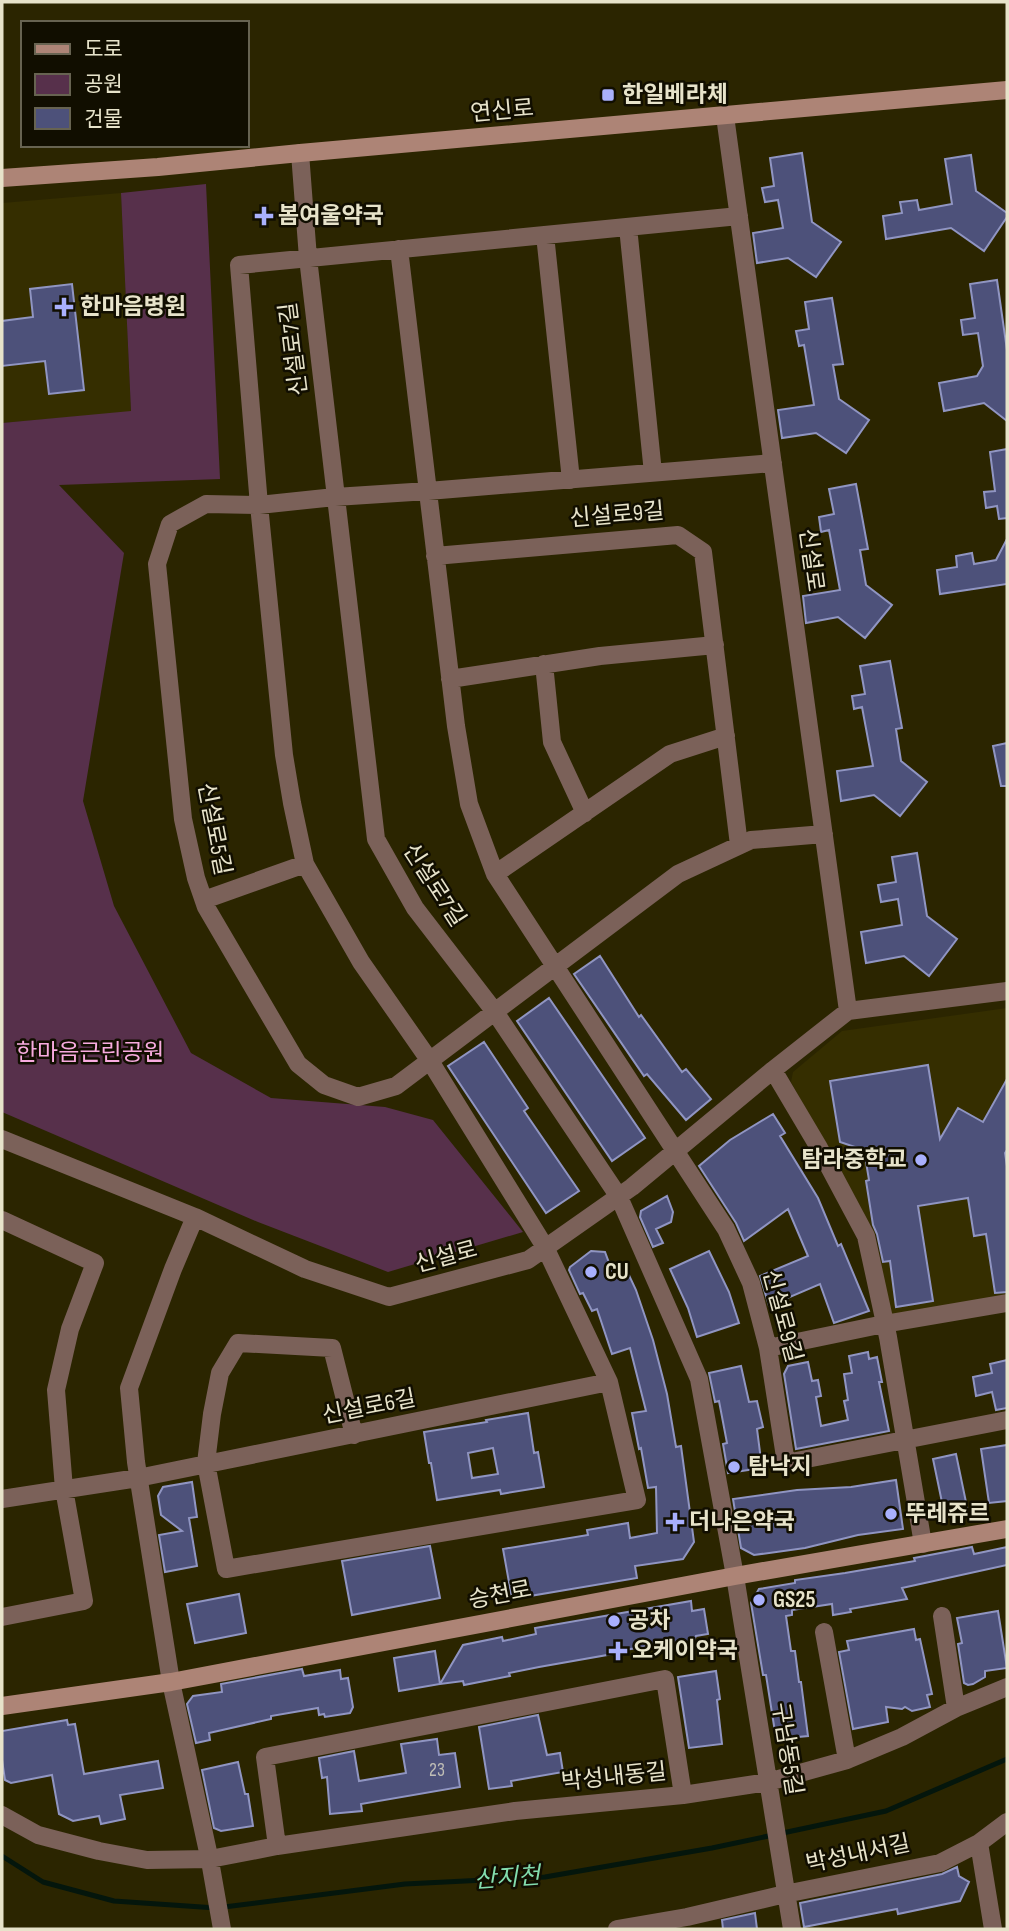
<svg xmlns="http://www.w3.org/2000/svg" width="1009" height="1931" font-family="'Sofia Sans Condensed','Noto Sans KR',sans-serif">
	<rect width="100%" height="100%" fill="#2b2500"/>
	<path fill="#352e00" d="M121 193 131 412 2 423V203Z
		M1007 1008V1298L889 1318 877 1237 791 1082 793 1072 842 1031Z"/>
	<path fill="#57304b" d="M206 184 220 479 59 485 124 553 83 801 114 906 191 1053 271 1098 385 1107 433 1120 523 1232 388 1272 258 1222 2 1112V423L131 411 121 193Z"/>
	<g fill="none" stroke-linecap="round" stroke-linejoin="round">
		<path stroke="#04160c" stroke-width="5" d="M2 1856 43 1882 114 1901 216 1908 405 1884 545 1877 712 1848 886 1811 1007 1759"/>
	</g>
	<path fill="#4d517a" stroke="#9095c2" stroke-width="2" fill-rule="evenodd" d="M802 153 812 222 841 242 816 277 788 258 757 263 753 233 783 228 778 200 765 202 762 188 774 186 770 158Z
		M971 155 976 191 1007 213V217L984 251 951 228 886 239 883 216 902 213 900 202 917 200 919 210 952 204 945 159Z
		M997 280 1007 350V421L984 403 944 411 939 383 977 376 983 366 978 333 963 335 961 320 975 318 970 284Z
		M72 284 84 390 49 394 45 361 2 366V321L33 317 30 289Z
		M832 298 843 364 833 365 839 399 869 420 846 453 816 433 782 438 778 410 814 405 804 345 799 346 796 331 809 329 805 302Z
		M1007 449V518L999 519 997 506 986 508 984 492 995 491 990 452Z
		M856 484 868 549 860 550 866 585 892 605 865 638 838 617 806 623 803 596 840 590 829 530 821 532 819 517 834 514 829 489Z
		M1007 539V584L940 594 937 570 957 567 956 556 972 553 974 564 996 560Z
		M890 661 902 728 896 729 901 761 927 782 900 816 874 795 841 801 837 771 873 766 862 707 854 709 852 696 865 694 860 666Z
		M1007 743V786H1001L993 746Z
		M917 853 927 916 957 939 929 976 904 956 866 963 861 932 902 925 898 899 881 902 878 885 896 882 892 857Z
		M600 956 639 1017 641 1015 682 1072 686 1069 711 1099 686 1120 647 1074 644 1076 574 974Z
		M549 998 645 1138 612 1161 517 1021Z
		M484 1042 528 1108 524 1111 579 1191 546 1213 448 1066Z
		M928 1065 940 1139 958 1108 983 1122 1007 1079V1150L1005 1153 1007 1166V1292L995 1293 986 1234 974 1236 968 1198 918 1206 933 1301 896 1307 890 1261 883 1262 877 1234 873 1225 866 1181 869 1180 864 1150 840 1142 830 1081Z
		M773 1114 785 1133 780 1136 818 1198 838 1246 841 1244 869 1311 834 1323 820 1284 769 1306 760 1276 808 1256 788 1209 744 1241 736 1223 699 1166 730 1140Z
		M667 1196 673 1212 671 1222 656 1229 663 1243 653 1247 640 1217 641 1211Z
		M591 1251 605 1252 615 1279 628 1273 636 1290 653 1340 667 1394 676 1447 681 1446 694 1542 683 1559 635 1566 637 1578 512 1599 503 1549 588 1535 587 1530 628 1523 630 1538 657 1533 656 1487 648 1488 641 1448 639 1449 632 1413 646 1411 630 1348 612 1354 597 1309 592 1311 583 1293 580 1294 569 1270 570 1267Z
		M709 1251 729 1292 739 1323 697 1337 688 1308 670 1269Z
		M868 1352 869 1359 877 1357 882 1382H879L889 1431 796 1449 784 1374 788 1366 808 1362 812 1381 818 1380 821 1396 816 1397 821 1426 848 1420 844 1401 848 1400 844 1374 852 1373 849 1356Z
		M1007 1360V1408L996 1410 992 1392 976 1396 973 1377 992 1373 990 1364Z
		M741 1366 749 1402 757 1401 763 1427 757 1429 762 1468 728 1473 723 1444 727 1443 719 1401 715 1402 709 1373Z
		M528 1413 534 1453 538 1452 544 1487 501 1494 500 1490 437 1500 431 1463H429L424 1432 487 1422 486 1420ZM493 1448 498 1474 472 1478 468 1453Z
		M1007 1445V1501L989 1503 981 1449Z
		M956 1454 967 1507 944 1512 933 1459Z
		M896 1480 903 1529 858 1535 805 1548 754 1555 741 1548 733 1499 797 1490 851 1487Z
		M192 1482 197 1517 189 1518 197 1566 165 1572 159 1535 182 1531 161 1515 158 1496 163 1487Z
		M430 1546 440 1598 352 1615 342 1561Z
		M972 1547 974 1554 1007 1547V1565L902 1588 907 1599 850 1609 851 1612 833 1615 832 1604 792 1610V1615L786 1616 791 1651H795L799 1682H801L808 1736 787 1738 775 1732 766 1675H763L751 1603 759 1589 795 1583V1580L845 1573 915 1561 914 1558Z
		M239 1594 246 1633 195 1643 187 1604Z
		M691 1601 692 1611 704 1609 708 1634 696 1636 693 1642 666 1646V1643L625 1650 624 1652 539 1667 509 1673 510 1676 464 1685 463 1681 440 1684 463 1645 502 1637 503 1641 536 1634 535 1628Z
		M998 1611 1007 1668 985 1671V1677L973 1684 968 1685 964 1683 958 1644 962 1643 957 1618Z
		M914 1629 916 1640 920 1639 932 1694 927 1695 930 1707 912 1711 905 1707 902 1709 886 1707 888 1722 853 1729 839 1652 849 1650 847 1641Z
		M435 1651 440 1684 399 1691 394 1658Z
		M302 1669 304 1676 340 1670 341 1679 348 1678 353 1707 350 1713 325 1717 324 1714 319 1715 318 1708 271 1716V1719L209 1733 210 1740 196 1743 187 1704 193 1696 222 1692 221 1684Z
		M716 1671 720 1699 717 1700 722 1744 689 1748 678 1677Z
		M538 1715 547 1755 560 1753 563 1772 511 1781 512 1786 489 1789 479 1727Z
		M67 1720 68 1725 75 1724 84 1774 158 1761 163 1788 120 1795 125 1819 101 1824 99 1816 73 1821 59 1814 52 1775 11 1783 5 1780 2 1760V1731Z
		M437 1739 439 1755 455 1753 460 1787 361 1804 362 1811 330 1814 327 1777 322 1778 319 1758 354 1751 359 1781 406 1773 401 1744Z
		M238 1762 245 1794H248L253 1826 221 1831 214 1828 202 1770Z
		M957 1867 959 1876 969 1882 960 1901 898 1914 897 1909 804 1927 800 1903 942 1874Z
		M755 1913 757 1929H723L722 1920Z"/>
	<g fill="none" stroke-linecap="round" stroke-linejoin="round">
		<path stroke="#7b6159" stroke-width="18" d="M725 116 848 1011
			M300 153 308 258 376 839 415 908 495 1012 619 1197 699 1379 735 1576 792 1929
			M628 227 653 473
			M545 235 571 480
			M399 249 456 726 469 804 495 874 726 1229 751 1283 768 1348 786 1463 1007 1420
			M773 463 428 491 335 497 259 505 206 504 170 524 157 564 183 819 196 878 206 907 298 1064 324 1085 358 1097 396 1086 678 874 751 840 824 834
			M435 556 678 535 703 552 739 845
			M544 664 552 742 585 813
			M450 679 600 656 715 645
			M495 874 670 754 726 736
			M204 900 305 864
			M773 1070 818 1146 866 1236 888 1337 923 1544
			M2 1139 195 1217 305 1269 389 1297 528 1260 632 1187 773 1070 848 1011 1007 991
			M195 1217 173 1269 129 1388 136 1462 171 1682 210 1861 222 1929
			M2 1220 95 1263 70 1329 56 1390 64 1489 84 1601 2 1617
			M768 1348 884 1324 1007 1303
			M354 1435 332 1348 238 1343 220 1373 212 1414 206 1463 226 1569 637 1500 609 1382 545 1247 430 1061 361 962 305 864 292 803 284 755 259 505 239 265 739 216
			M2 1499 138 1478 609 1382
			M942 1616 956 1708
			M824 1632 847 1760
			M2 1815 38 1835 99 1851 147 1860 210 1859 277 1846 515 1811 683 1795 768 1782 847 1760 902 1737 956 1708 1007 1687
			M979 1843 993 1929
			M277 1846 265 1757 665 1679 683 1795
			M617 1929 687 1917 785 1894 940 1863 979 1843 1007 1822"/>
		<path stroke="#ad8476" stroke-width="18" d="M2 178 158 167 300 153 1007 90
			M2 1706 171 1682 735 1576 1007 1529"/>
	</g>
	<g fill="#a9b0fc" stroke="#110e00" stroke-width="2.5">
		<rect x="601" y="88" width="14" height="14" rx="3.5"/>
		<path d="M260.5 205.5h7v7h7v7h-7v7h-7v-7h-7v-7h7z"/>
		<path d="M60.5 296.5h7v7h7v7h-7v7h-7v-7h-7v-7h7z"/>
		<circle cx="921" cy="1160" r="7"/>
		<circle cx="591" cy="1272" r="7"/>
		<circle cx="734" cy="1467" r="7"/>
		<circle cx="891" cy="1514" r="7"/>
		<path d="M671.5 1511.5h7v7h7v7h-7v7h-7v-7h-7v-7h7z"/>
		<circle cx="759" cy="1600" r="7"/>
		<circle cx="614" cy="1621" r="7"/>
		<path d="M614.5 1640.5h7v7h7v7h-7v7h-7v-7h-7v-7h7z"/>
	</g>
	<g text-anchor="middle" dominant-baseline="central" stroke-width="5" stroke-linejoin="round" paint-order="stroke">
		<g font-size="19" fill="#c0beb6">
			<text x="437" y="1770">23</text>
		</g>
		<g font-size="23" font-weight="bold" fill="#e7e3ca" stroke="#110e00" text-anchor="start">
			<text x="622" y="95">한일베라체</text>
			<text x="278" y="216">봄여울약국</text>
			<text x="80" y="307">한마음병원</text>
			<text x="907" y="1160" text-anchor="end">탐라중학교</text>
			<text x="605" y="1272">CU</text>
			<text x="748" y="1467">탐낙지</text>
			<text x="905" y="1514">뚜레쥬르</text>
			<text x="689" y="1522">더나은약국</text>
			<text x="773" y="1600">GS25</text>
			<text x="628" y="1621">공차</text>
			<text x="632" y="1651">오케이약국</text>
		</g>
		<g font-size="23" fill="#e7e3ca" stroke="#110e00">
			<text transform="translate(502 111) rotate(-5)">연신로</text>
			<text transform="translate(294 349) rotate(-97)">신설로7길</text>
			<text transform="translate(617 515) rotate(-5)">신설로9길</text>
			<text transform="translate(811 560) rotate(82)">신설로</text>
			<text transform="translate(214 829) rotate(79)">신설로5길</text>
			<text transform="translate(434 885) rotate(57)">신설로7길</text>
			<text transform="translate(446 1257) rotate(-15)">신설로</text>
			<text transform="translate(782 1316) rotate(75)">신설로9길</text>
			<text transform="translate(369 1407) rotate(-11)">신설로6길</text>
			<text transform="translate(500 1595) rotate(-11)">승천로</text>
			<text transform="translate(787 1749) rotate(81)">구남동5길</text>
			<text transform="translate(614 1777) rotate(-6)">박성내동길</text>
			<text transform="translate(858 1854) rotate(-12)">박성내서길</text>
		</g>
		<g font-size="23" fill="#f8abdf" stroke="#110e00">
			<text x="90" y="1053">한마음근린공원</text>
		</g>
		<g font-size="24" font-style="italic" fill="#83ddad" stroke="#110e00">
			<text transform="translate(507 1878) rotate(-4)">산지천</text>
		</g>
	</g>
	<rect width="1009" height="1931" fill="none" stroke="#e7e3ca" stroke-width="7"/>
	<rect x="21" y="21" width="228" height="126" fill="#110e00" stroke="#676351" stroke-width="2"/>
	<rect x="35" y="44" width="35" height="10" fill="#ad8476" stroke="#676351" stroke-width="2"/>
	<text x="84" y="56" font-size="21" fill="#e7e3ca">도로</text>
	<rect x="35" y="74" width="35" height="21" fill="#57304b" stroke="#676351" stroke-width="2"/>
	<text x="84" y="91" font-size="21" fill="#e7e3ca">공원</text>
	<rect x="35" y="108" width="35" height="21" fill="#4d517a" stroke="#676351" stroke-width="2"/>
	<text x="84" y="126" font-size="21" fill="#e7e3ca">건물</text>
</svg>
